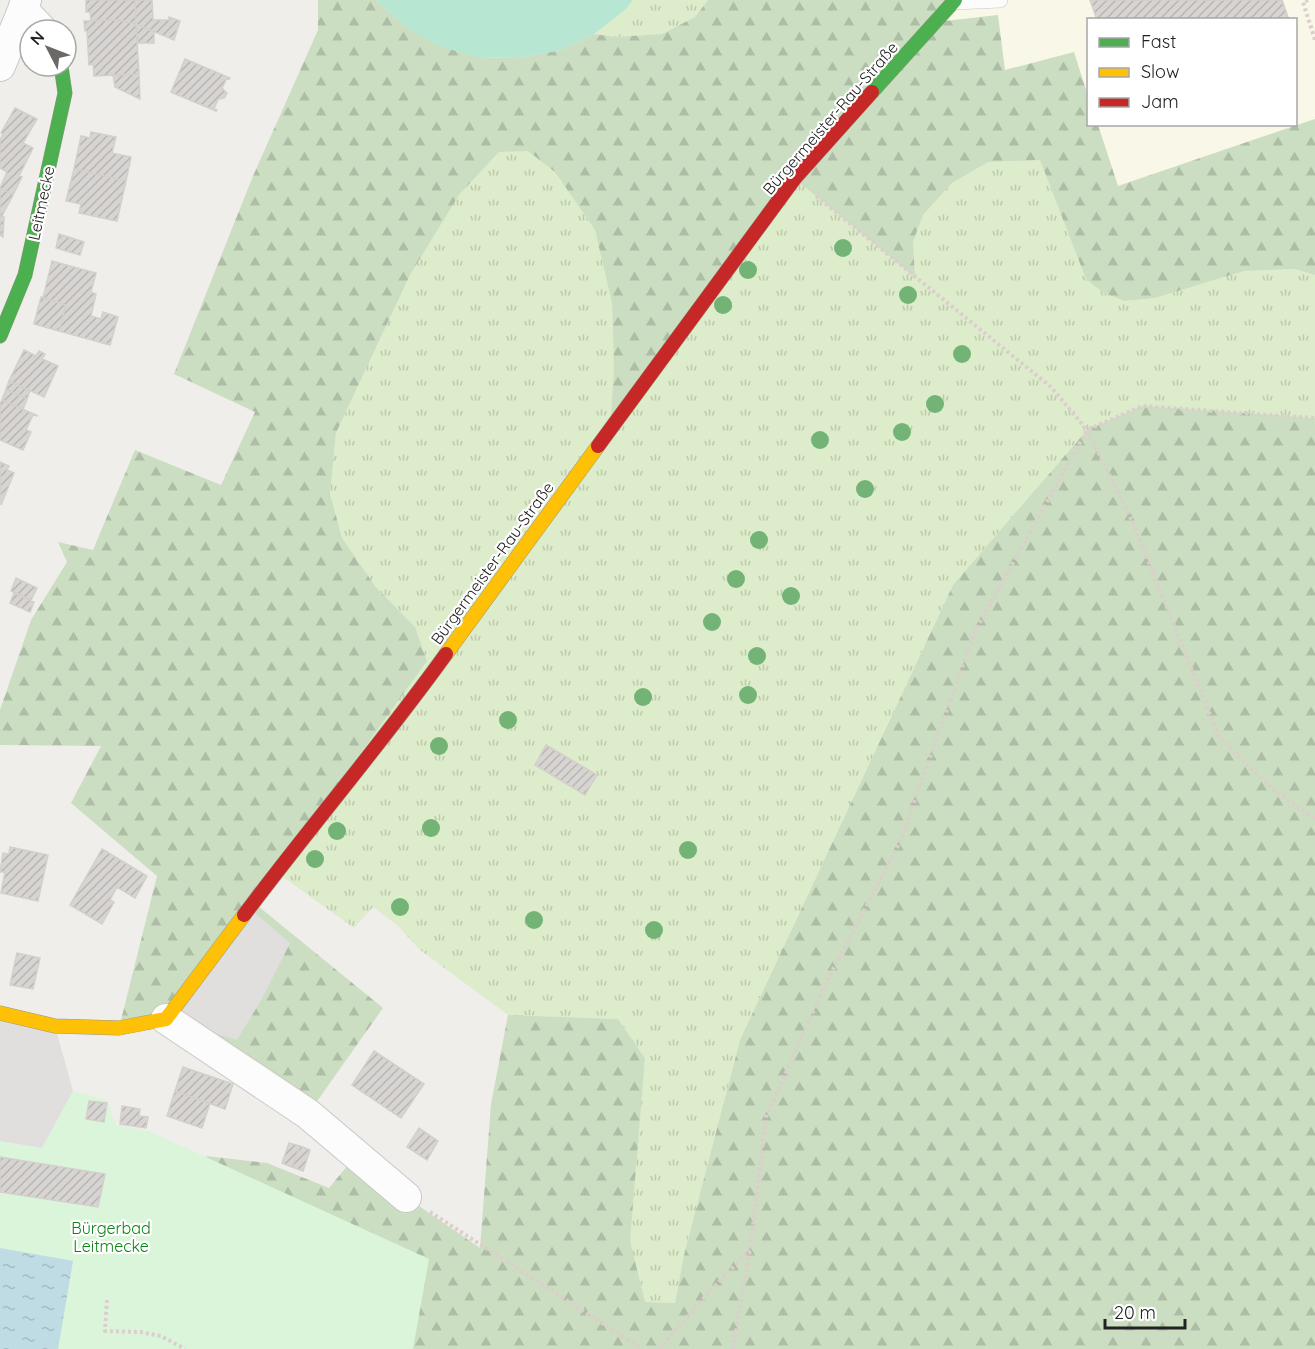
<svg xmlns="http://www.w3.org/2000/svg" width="1315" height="1349" font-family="Quicksand,sans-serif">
	<defs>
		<pattern id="grass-tufts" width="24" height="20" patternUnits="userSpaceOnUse" patternTransform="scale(1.5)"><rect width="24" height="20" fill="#ddeccb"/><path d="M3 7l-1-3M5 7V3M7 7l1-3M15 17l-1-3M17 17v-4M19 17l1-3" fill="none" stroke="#bdcaae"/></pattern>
		<pattern id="forest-firs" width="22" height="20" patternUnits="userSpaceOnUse" patternTransform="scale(1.5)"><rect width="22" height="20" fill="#cbdec1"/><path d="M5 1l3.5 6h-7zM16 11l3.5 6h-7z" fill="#aebea6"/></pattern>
		<pattern id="water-ripples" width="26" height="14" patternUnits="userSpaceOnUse" patternTransform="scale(1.5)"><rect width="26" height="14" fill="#bfdbe3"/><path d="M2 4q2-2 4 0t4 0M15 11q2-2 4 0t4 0" fill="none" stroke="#a4bcc2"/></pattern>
		<pattern id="building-hatch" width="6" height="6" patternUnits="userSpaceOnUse" patternTransform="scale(1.5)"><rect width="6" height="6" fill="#d7d4d2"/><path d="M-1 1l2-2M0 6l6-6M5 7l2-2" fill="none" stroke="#b8b6b4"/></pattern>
	</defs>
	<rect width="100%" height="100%" fill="#f0eeeb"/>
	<path fill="#f8f7e8" d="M955 0H1315V119L1118 186 1098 125 1296 124V20H1088V96L1074 53 1005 70 936 22Z"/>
	<path fill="url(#grass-tufts)" d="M633 0H708L695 17 662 34 616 37 594 34 626 9Z
		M528 150 555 172 595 230 612 303 614 369 610 428 795 178 915 276 913 242 923 215 952 183 988 162 1040 160 1086 278 1102 292 1124 301 1155 298 1244 271 1295 269 1315 275V819L1087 430 953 585 740 1040 684 1255 675 1303 645 1302 629 1241 645 1058 618 1019 508 1015 420 950 397 925 373 907 354 928 276 872 415 627 375 586 342 538 330 494 336 433 410 275 459 195 499 152Z"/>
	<path fill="url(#forest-firs)" d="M318 0H376L404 25 477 57 518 58 561 50 594 34 616 37 662 34 695 17 708 0H955L936 22 998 15 1005 70 1074 52 1088 96V124L1098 125 1118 186 1315 119V275L1295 269 1244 271 1155 298 1124 301 1102 292 1086 279 1040 160 988 162 952 183 923 215 913 242 915 277 795 179 610 429 614 369 612 303 595 230 555 172 528 151 499 152 459 195 410 275 336 433 330 494 342 538 375 586 415 627 427 661 253 902 383 1008 308 1114 166 1019 119 1028 157 876 71 803 101 746 0 745V710L31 620 67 562 58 542 93 550 135 450 221 485 255 412 174 374 253 176 318 30Z
		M1142 406 1315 418V1349H363L206 1156 267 1163 329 1188 357 1154 406 1197 480 1248 491 1104 508 1015 618 1019 645 1058 630 1241 645 1302 675 1303 684 1255 740 1040 953 585 1087 430Z"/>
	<path fill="#daf5da" d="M73 1091 107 1100 116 1125 149 1131 429 1259 413 1349H0V1141L42 1148Z"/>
	<path fill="#b7e6d2" d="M376 0H633L626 9 594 34 561 50 518 58 477 57 438 46 404 25Z"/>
	<path fill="#e0dfde" d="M249 908 290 943 263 997 237 1040 166 1019Z
		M0 1013 55 1026 73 1091 42 1148 0 1141Z"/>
	<path fill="url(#water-ripples)" d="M0 1248 73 1261 58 1349H0Z"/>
	<path fill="url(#building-hatch)" stroke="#d3d0cc" stroke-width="1.5" d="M86 0H135L136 24 119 20 91 21 90 12H86Z
		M135 0H152L153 20H169V17L180 21 174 40 136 24Z
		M1090 0H1282L1289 20H1097Z
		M119 20 136 24 139 74 94 76 93 64 89 65 87 31H85L84 21Z
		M136 24 154 32V43H138Z
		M185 59 230 78 229 79 227 78 222 88 227 93 224 98 218 99 214 109 217 110 216 111 171 92Z
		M139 74 140 99 115 87 113 75Z
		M15 108 37 119 23 143 33 148 19 176 22 177 13 195 0 188 7 172 0 168V140L3 134 1 133Z
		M91 132 116 137 112 153 131 157 126 181 74 169 81 136 90 138Z
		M74 169 126 181 117 221 79 213 81 204 66 201Z
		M0 188 13 195 2 216 4 217 3 237 0 235Z
		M59 234 84 242 80 255 56 248Z
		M52 261 96 273 91 292 96 294 91 316 101 319 103 312 118 317 110 345 59 331 66 305 43 298Z
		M41 297 66 305 59 331 34 324Z
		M24 350 36 356 39 351 45 354 42 359 58 366 44 397 9 381Z
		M9 381 30 391 27 399 6 389Z
		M6 389 27 399 23 409 2 400Z
		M2 400 38 416 33 415 26 430 31 432 23 450 0 440V404Z
		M0 462 9 466 7 470 14 473 1 505Z
		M16 578 37 588 31 600 11 591Z
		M14 593 34 602 30 612 10 603Z
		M546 745 597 775 585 795 535 765Z
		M10 847 48 855 38 901 1 893 5 872H0L3 853 9 854Z
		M102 849 147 876 135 898 117 887 110 900 114 902 102 924 70 905Z
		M17 953 40 958 33 989 10 985Z
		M374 1051 424 1084 401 1118 352 1085Z
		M183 1067 233 1084 225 1109 175 1091Z
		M175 1091 210 1103 202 1128 167 1116Z
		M89 1101 107 1103 104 1122 86 1119Z
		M122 1106 140 1109 139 1116 148 1117 146 1128 120 1124Z
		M419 1128 438 1141 427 1160 407 1147Z
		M289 1143 300 1146 292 1167 282 1163Z
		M300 1146 310 1150 303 1171 292 1167Z
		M0 1157 105 1174 98 1207 0 1192Z"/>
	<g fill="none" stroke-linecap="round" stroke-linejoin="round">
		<g stroke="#c9c8c7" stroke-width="16">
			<path id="lane" d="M954 2 1000 0"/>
		</g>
		<g stroke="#c9c8c7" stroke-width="32">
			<path id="street" d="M23 10 42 30
				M0 66 23 10 26 0
				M166 1019 308 1114 406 1197"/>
		</g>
		<g stroke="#999a82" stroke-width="15">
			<path id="fast" d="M872 92 955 0
				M0 336 25 275 65 93 61 66"/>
		</g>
		<g stroke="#999a82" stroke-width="15">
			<path id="slow" d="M446 654 598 446
				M0 1013 55 1026 119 1028 166 1019 244 915"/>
		</g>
		<g stroke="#999a82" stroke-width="15">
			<path id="jam" d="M598 446 795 178 872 92
				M244 915C310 827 382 743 446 654"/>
		</g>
		<path stroke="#dccecd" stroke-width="4" stroke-dasharray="3 3" stroke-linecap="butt" d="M1308 0 1303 2 1315 40
			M816 196 1051 387 1087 430 1134 525 1218 735 1272 789 1315 819
			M430 1212 642 1349
			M107 1300 105 1331 140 1332 161 1336 185 1349
			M659 1349 710 1291 750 1250
			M733 1349 750 1250 766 1117 828 979 900 842 975 631 1087 430 1142 406 1315 418"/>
		<use href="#lane" stroke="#fdfcfc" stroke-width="15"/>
		<use href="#street" stroke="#fdfcfc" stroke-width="30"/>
		<use href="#fast" stroke="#4caf50" stroke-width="14"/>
		<use href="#slow" stroke="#ffc107" stroke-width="14"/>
		<use href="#jam" stroke="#c62828" stroke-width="14"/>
	</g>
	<g fill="#73b476">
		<circle cx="843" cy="248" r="9"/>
		<circle cx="748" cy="270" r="9"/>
		<circle cx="908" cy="295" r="9"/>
		<circle cx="723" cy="305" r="9"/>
		<circle cx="962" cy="354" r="9"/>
		<circle cx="935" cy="404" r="9"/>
		<circle cx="902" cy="432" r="9"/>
		<circle cx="820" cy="440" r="9"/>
		<circle cx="865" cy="489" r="9"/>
		<circle cx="759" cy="540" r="9"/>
		<circle cx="736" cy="579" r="9"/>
		<circle cx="791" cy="596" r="9"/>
		<circle cx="712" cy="622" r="9"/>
		<circle cx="757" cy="656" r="9"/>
		<circle cx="748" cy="695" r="9"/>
		<circle cx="643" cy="697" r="9"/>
		<circle cx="508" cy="720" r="9"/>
		<circle cx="439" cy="746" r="9"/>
		<circle cx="431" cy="828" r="9"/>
		<circle cx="337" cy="831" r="9"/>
		<circle cx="688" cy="850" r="9"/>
		<circle cx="315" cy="859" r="9"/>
		<circle cx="400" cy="907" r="9"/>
		<circle cx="534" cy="920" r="9"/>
		<circle cx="654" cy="930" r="9"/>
	</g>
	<g text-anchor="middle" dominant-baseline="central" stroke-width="4.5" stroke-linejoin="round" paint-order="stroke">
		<g font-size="16" fill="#222" stroke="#fff">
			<text transform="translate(830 118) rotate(-49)">Bürgermeister-Rau-Straße</text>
			<text transform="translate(41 203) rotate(-78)">Leitmecke</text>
			<text transform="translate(492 563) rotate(-54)">Bürgermeister-Rau-Straße</text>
		</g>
		<g font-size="16" fill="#0c8416" stroke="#fff">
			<text x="111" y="1228">Bürgerbad<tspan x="111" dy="18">Leitmecke</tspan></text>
		</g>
	</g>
	<rect x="1087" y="18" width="210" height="108" fill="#ffffff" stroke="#a7a7a7" stroke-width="1.5"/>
	<rect x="1099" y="38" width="30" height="9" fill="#4caf50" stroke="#a7a7a7" stroke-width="1.5"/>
	<text x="1141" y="48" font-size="18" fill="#222222">Fast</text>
	<rect x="1099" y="68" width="30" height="9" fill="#ffc107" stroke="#a7a7a7" stroke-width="1.5"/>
	<text x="1141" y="78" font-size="18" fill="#222222">Slow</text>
	<rect x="1099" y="98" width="30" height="9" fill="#c62828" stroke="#a7a7a7" stroke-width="1.5"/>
	<text x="1141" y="108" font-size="18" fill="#222222">Jam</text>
	<g transform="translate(48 48) rotate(312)"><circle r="28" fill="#ffffff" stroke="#a7a7a7" stroke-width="1.5"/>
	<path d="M0-4.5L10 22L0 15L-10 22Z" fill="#6a6968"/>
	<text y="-9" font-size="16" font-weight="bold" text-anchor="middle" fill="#222222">N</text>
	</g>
	<path d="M1105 1319v9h80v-9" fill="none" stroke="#222222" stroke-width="3"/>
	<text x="1114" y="1319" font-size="18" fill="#222222" stroke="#ffffff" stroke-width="4.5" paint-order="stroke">20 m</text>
</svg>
